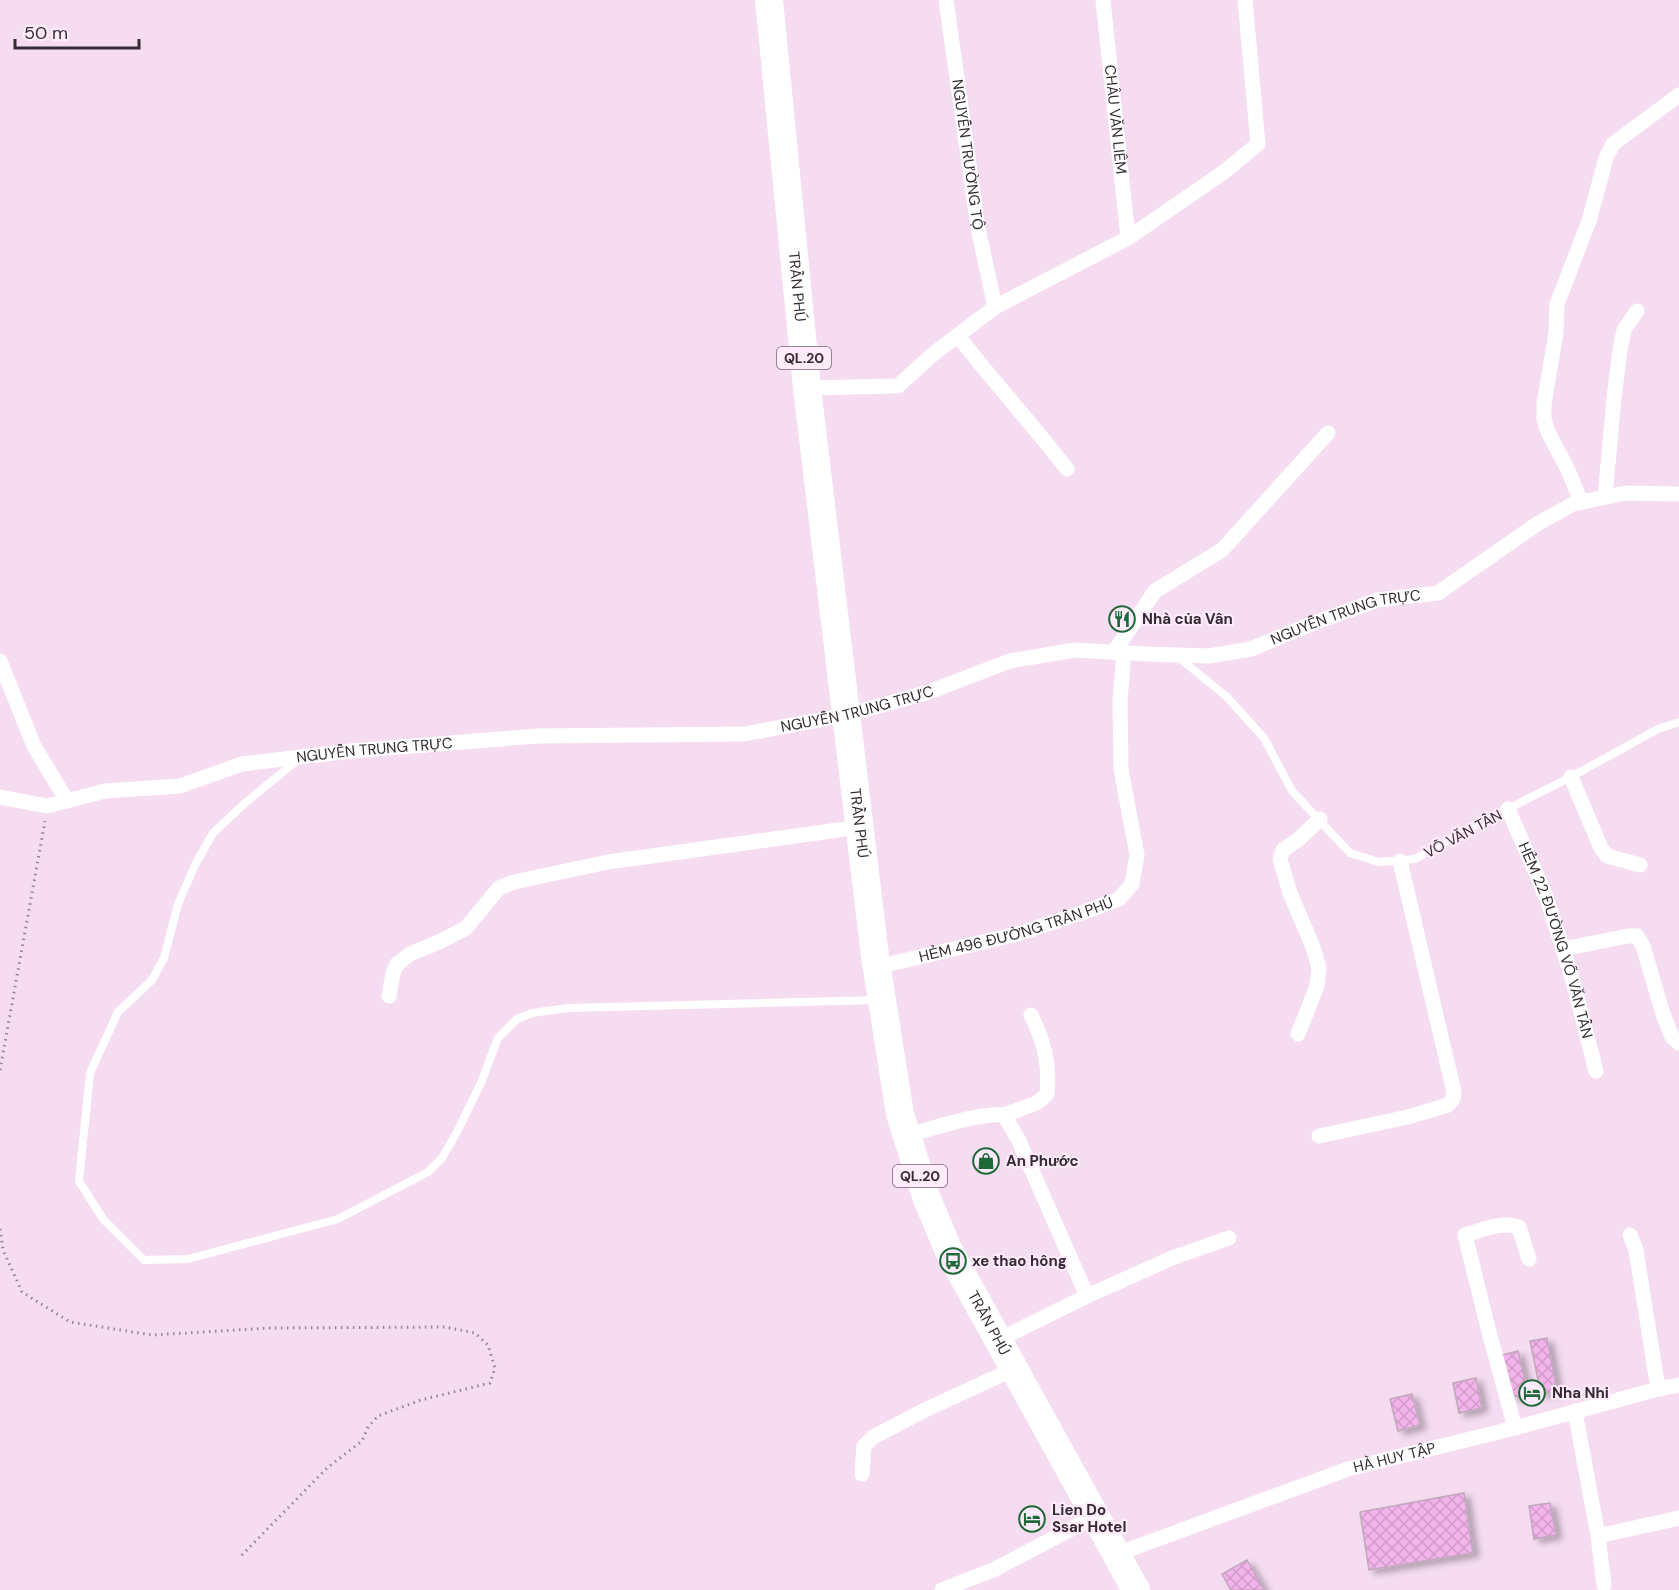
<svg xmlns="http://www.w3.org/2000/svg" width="1679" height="1590" font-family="'DM Sans',sans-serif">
	<defs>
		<pattern id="building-cross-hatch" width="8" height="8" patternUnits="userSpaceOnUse" patternTransform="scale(1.5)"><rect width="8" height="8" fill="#f3b4eb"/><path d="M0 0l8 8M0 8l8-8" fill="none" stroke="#d19bca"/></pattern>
		<filter id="shadow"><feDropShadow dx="6" dy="4" stdDeviation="3" flood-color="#0004"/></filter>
	</defs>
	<rect width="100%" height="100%" fill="#f5dcf1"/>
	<path fill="url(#building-cross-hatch)" stroke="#bfa8bc" stroke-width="1.5" filter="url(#shadow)" d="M1547 1338 1557 1391 1541 1394 1530 1341Z
		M1518 1351 1528 1394 1512 1397 1502 1355Z
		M1476 1378 1482 1408 1459 1413 1453 1383Z
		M1412 1394 1420 1425 1398 1431 1390 1399Z
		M1464 1493 1473 1553 1369 1570 1360 1512Z
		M1550 1503 1556 1535 1534 1539 1529 1506Z
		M1247 1560 1264 1590H1231L1222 1574Z"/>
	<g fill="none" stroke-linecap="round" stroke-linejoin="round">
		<path stroke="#968593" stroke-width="3" stroke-dasharray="1.5 4.5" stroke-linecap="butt" d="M0 1070 45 821
			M0 1229 3 1250 22 1292 70 1322 152 1335 270 1328 445 1327 475 1333 488 1345 495 1368 490 1383 421 1400 378 1416 368 1427 362 1441 327 1468 241 1556"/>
		<path stroke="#fff" stroke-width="8" d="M1177 656 1227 697 1264 738 1292 791 1350 853 1379 862 1415 859 1474 826 1571 777 1658 729 1679 722
			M299 759 245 803 213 833 195 865 178 904 164 958 152 980 118 1012 90 1073 79 1181 103 1219 144 1260 188 1259 338 1219 428 1172 442 1158 457 1132 481 1083 498 1038 517 1019 532 1013 568 1008 877 1000"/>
		<g stroke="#fff" stroke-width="15">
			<path id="s1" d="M946 0 978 228 995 307"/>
			<path id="s2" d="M1103 0 1128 238"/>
			<path d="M958 336C993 381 1032 424 1067 469"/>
			<path d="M807 388 898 386 932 355 995 307 1128 238 1224 172 1258 144 1245 0"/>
			<path d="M1605 497 1614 398 1620 350 1624 330 1637 311"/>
			<path d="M1581 502 1568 470 1548 432 1544 419V404L1556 333 1557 304 1589 221 1606 158 1613 144 1679 95"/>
			<path d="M1114 652 1155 591 1222 550 1328 433"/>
			<path d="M0 661 34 746 67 801"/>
			<path d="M1571 777 1601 848 1607 856 1640 865"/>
			<path id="s3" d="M0 797 47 806 105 791 180 786 242 764 351 751 537 736 744 734 846 715 926 693 1010 661 1075 650 1146 654 1209 656 1251 649 1311 624 1378 600 1438 593 1537 524 1573 504 1625 493 1679 494"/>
			<path id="s4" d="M1508 809 1547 899 1573 981 1596 1071"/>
			<path d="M1563 949 1628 936H1637L1643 946 1663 1014 1672 1037 1679 1043"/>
			<path id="s5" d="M877 967 1021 933 1090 910 1119 899 1132 884 1137 855 1121 769 1120 700 1124 653"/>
			<path d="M389 996 393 973 397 964 410 954 439 942 466 928 499 888 514 882 608 862 860 827"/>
			<path d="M1298 1034 1317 986 1319 968 1313 947 1290 893 1280 859 1283 850 1299 839 1320 819"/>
			<path d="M1004 1115 1037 1103 1047 1094C1050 1064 1044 1042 1031 1015"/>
			<path d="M908 1135C932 1129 981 1112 1004 1115L1019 1141 1087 1296"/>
			<path d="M1319 1136 1408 1117 1448 1105 1453 1099 1454 1092 1400 861"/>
			<path d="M1630 1235 1636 1250 1658 1389"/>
			<path d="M998 1340 1087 1296 1172 1258 1229 1238"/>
			<path d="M1575 1411 1598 1536 1604 1585"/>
			<path d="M1515 1428 1488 1328 1465 1235C1482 1230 1502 1221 1519 1227L1529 1259"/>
			<path d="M862 1474 864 1446 873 1437 927 1409 1014 1369"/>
			<path d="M1598 1536 1679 1518"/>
			<path id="s6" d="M1117 1554 1348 1469 1515 1428 1658 1389 1679 1385"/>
			<path d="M942 1590 993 1570 1096 1516"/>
		</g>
		<path stroke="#fff" stroke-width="28" id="s7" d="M769 0 807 388 875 956 900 1114 927 1199 948 1249 1136 1590"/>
	</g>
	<defs>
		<g id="restaurant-ring" transform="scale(1.35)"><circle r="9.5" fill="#ffebfc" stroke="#1e6938" stroke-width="1.5"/><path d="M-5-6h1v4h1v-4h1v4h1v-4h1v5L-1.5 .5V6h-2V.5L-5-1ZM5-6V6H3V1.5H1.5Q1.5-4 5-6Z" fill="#1e6938"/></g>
		<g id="shop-ring" transform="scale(1.35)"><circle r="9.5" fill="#ffebfc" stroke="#1e6938" stroke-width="1.5"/><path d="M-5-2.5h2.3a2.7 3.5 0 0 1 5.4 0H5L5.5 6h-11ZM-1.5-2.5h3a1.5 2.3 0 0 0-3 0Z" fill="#1e6938"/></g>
		<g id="bus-ring" transform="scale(1.35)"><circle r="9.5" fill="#ffebfc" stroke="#1e6938" stroke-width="1.5"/><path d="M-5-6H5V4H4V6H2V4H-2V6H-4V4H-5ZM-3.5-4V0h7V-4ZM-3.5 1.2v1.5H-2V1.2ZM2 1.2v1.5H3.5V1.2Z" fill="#1e6938"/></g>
		<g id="hotel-ring" transform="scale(1.35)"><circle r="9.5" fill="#ffebfc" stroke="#1e6938" stroke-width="1.5"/><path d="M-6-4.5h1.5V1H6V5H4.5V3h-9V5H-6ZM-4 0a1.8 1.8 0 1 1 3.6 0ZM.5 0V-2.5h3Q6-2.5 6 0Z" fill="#1e6938"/></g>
	</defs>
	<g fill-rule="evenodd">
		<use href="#restaurant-ring" x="1122" y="619"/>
		<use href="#shop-ring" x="986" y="1161"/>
		<use href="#bus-ring" x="953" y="1261"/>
		<use href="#hotel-ring" x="1532" y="1393"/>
		<use href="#hotel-ring" x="1032" y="1519"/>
	</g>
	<g text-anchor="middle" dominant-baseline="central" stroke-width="4.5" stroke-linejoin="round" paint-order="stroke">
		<g fill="#ffebfc" stroke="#71656f" stroke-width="1.5">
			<rect x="777" y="347" width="54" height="22" rx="4.5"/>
			<rect x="893" y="1165" width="54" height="22" rx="4.5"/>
		</g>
		<g font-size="14" font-weight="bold" fill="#342b33">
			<text x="804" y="358">QL.20</text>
			<text x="920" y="1176">QL.20</text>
		</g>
		<g font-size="15" fill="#342b33" stroke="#ffebfc">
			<text stroke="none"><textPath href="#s2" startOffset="120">CHÂU VĂN LIÊM</textPath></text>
			<text stroke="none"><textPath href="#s1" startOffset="156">NGUYỄN TRƯỜNG TỘ</textPath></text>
			<text stroke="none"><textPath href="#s7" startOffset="288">TRẦN PHÚ</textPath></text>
			<text stroke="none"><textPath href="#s3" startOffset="1372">NGUYỄN TRUNG TRỰC</textPath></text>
			<text stroke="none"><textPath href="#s3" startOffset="868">NGUYỄN TRUNG TRỰC</textPath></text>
			<text stroke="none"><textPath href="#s3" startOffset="382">NGUYỄN TRUNG TRỰC</textPath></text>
			<text stroke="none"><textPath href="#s7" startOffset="828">TRẦN PHÚ</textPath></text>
			<text transform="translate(1463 834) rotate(-28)">VÕ VĂN TẦN</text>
			<text stroke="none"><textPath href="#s5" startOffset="144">HẺM 496 ĐƯỜNG TRẦN PHÚ</textPath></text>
			<text stroke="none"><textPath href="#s4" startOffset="140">HẺM 22 ĐƯỜNG VÕ VĂN TẦN</textPath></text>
			<text stroke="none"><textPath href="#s7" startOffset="1350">TRẦN PHÚ</textPath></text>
			<text stroke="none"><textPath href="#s6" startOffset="294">HÀ HUY TẬP</textPath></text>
		</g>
		<g font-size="15" font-weight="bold" fill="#342b33" stroke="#ffebfc" text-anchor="start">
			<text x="1142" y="619">Nhà của Vân</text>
			<text x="1006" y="1161">An Phước</text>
			<text x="972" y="1261">xe thao hông</text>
			<text x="1552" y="1393">Nha Nhi</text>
			<text x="1052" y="1510">Lien Do<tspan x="1052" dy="17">Ssar Hotel</tspan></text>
		</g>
	</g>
	<path d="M15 39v9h124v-9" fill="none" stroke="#342b33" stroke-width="3"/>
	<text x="24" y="39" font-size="18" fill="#342b33" stroke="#ffebfc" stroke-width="4.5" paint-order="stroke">50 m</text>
</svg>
